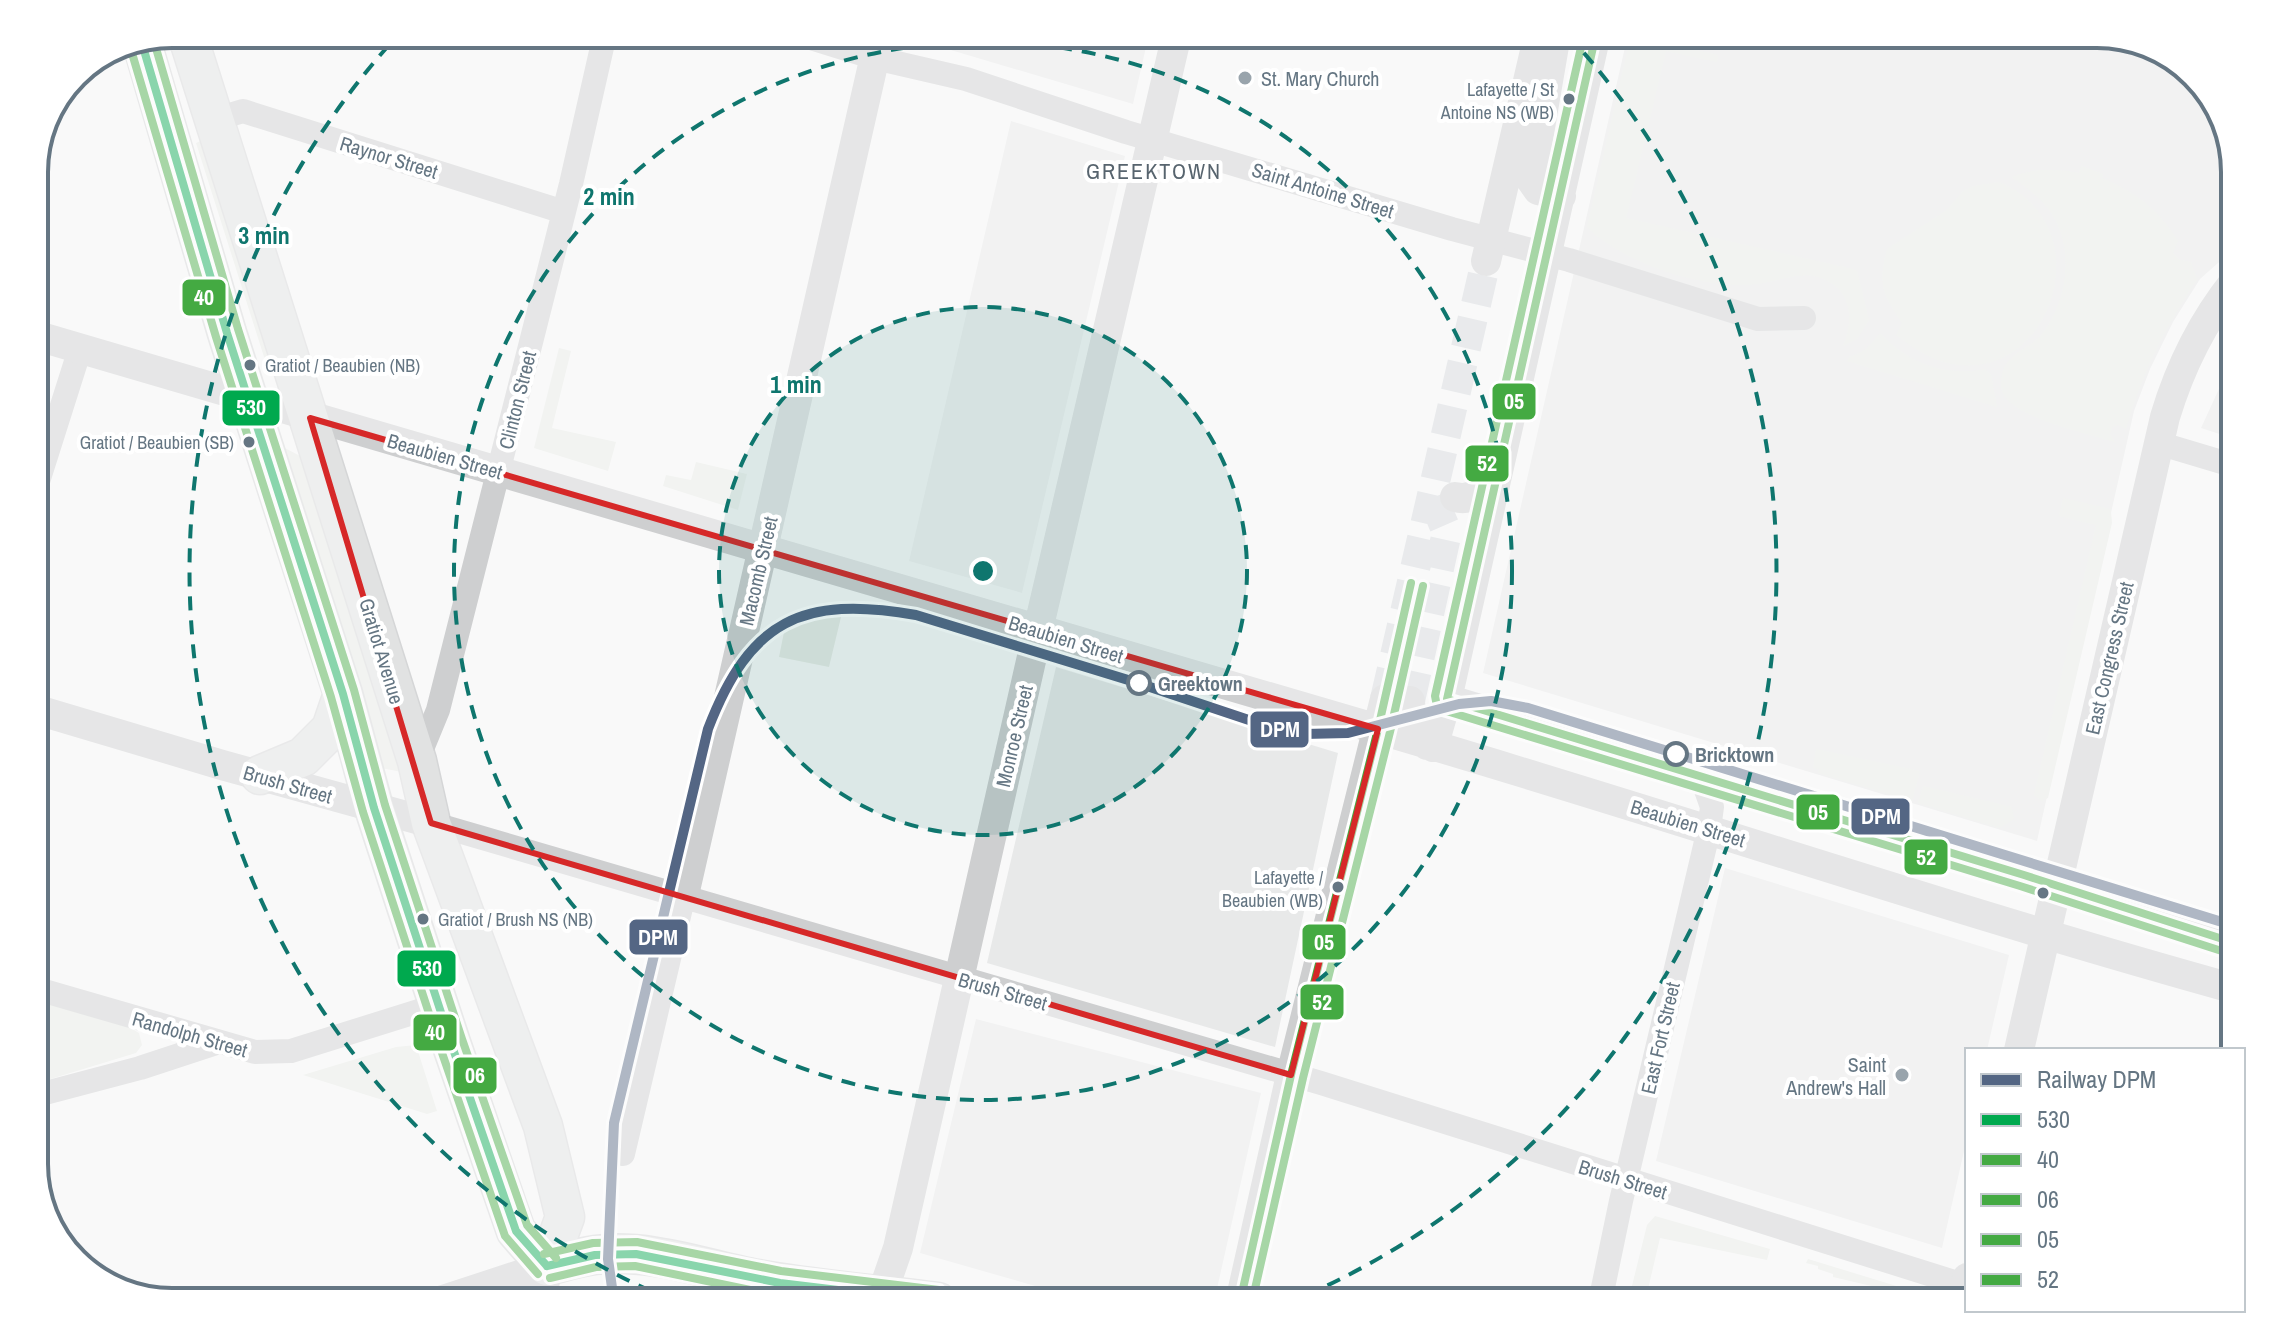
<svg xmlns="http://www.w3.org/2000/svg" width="2269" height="1336" font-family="'Archivo Narrow',sans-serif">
	<rect width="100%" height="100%" fill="#f9f9f9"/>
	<path fill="#e8e9e9" d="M908 34H1149L1133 104 907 37Z
		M1628 34H2097L2166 53 2216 103 2235 163V248L2200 279 2173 322 2150 369 2134 411 2037 841 1483 673Z
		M1011 121 1125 156 1022 593 909 561Z
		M2235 354V439L2201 428Z
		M1056 667 1338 753 1275 1047 987 963Z
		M1725 868 2009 955 1987 1050H1967V1138L1942 1248 1656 1161Z
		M976 1019 1261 1093 1214 1302H1091L920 1253Z"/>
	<path fill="#e8ebe6" d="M1631 35 1718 55 1717 62 1666 51 1626 218 1853 269 1857 271 1869 320 1857 339 1843 346C1855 318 1851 287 1818 277 1797 271 1778 282 1757 284 1704 290 1625 264 1587 227Z
		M203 140 272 361 270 363 265 360 196 143Z
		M2081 166 2103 174 2102 178C2137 193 2158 209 2178 241L2173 253 2180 260 2191 262 2197 279C2166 326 2141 375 2126 429L2118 425 2112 427 2110 434 2115 442C2088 433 2018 419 2004 395 1999 387 2001 374 2005 366 2013 352 2032 347 2042 334 2067 302 2075 250 2052 214 2042 199 2026 187 2012 177 2032 168 2058 169 2079 173Z
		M1999 182C2106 226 2049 391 1944 362 1926 357 1911 346 1896 335L1902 323C1882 293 1878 285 1887 249L1947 210 1963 191 1974 186Z
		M1879 334H1881C1908 363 1945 377 1985 369L1991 375 1997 407 1847 361 1849 357C1863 353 1870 346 1879 334Z
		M559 348 571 351 552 428 616 442 608 471 534 448Z
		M281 446 304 458 402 772 381 768Z
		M696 462 747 474 738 510 663 486 666 475 691 480Z
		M2063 498 2107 508 2111 511 2112 523 2048 798 2042 801 2034 795 2096 525 2059 516Z
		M842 613 829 667 779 657 784 632 805 621Z
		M1816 749 1920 771 1912 801 1818 773 1819 769 1813 768Z
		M1923 786 2012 807 2014 819 1999 828 1918 803Z
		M34 998 129 1027 139 1033 142 1045 136 1053 34 1084Z
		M416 1045 437 1111 427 1114 303 1075 396 1047Z
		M1655 1216 1770 1249 1767 1260 1660 1238 1645 1302H1628L1647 1225Z
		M1808 1259 1926 1295 1929 1302H1913L1914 1296 1833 1277V1274L1818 1269V1266L1806 1263Z"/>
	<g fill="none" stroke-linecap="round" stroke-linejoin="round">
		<path stroke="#d4d8dc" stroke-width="30" stroke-dasharray="30 15" stroke-linecap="butt" d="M1385 699 1486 261
			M1410 701 1447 532 1431 495"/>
		<g stroke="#d5d6d7" stroke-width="41">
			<path id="primary" d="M187 34 417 761 431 823 543 1126 565 1217 547 1266
				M141 40 227 333 343 694 374 808 451 1043 516 1231 547 1266
				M260 775 303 757 331 729 343 694
				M547 1266C563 1262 579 1257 595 1255 649 1248 705 1269 757 1279 817 1290 878 1294 938 1302"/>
		</g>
		<path stroke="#cecfd0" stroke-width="24" d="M798 34 875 58 966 79 1126 132 1452 229 1569 260 1758 319 1804 318
			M213 120 243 111 564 212
			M2158 443 2235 466
			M34 494 80 349
			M417 761 438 710 571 184 605 34
			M431 823 1321 1083 1967 1286
			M34 988 255 1052 291 1051 438 1005
			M34 1096 140 1068 216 1043
			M623 1154 684 895
			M1600 1302 1621 1201 1709 829 1712 807 1701 776"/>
		<path stroke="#cecfd0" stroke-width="30" d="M1554 46 1531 180 1538 190 1561 196
			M1486 261 1539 34
			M34 335C480 468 927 598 1374 728 1662 812 1946 909 2235 989
			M1455 497C1477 503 1487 483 1498 467
			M1447 699 2024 875 2235 943
			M1410 701 1412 728 1427 745
			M34 709 222 765 431 823
			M1433 747 1447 699 1596 34
			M684 895 880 34
			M2019 1050 2165 417C2180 367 2202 322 2235 281
			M881 1297 898 1248 1038 630 1177 34
			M437 1302 547 1266 542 1302
			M1240 1302 1291 1075 1385 699
			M1962 1302 1967 1278"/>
		<use href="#primary" stroke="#e1e2e2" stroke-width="38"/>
		<g stroke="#fff" stroke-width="14">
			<path id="bus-1" d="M141 40 227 333 343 694 374 808 451 1043 516 1231 547 1266
				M547 1266 595 1255 636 1254 780 1283 938 1302"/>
		</g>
		<g stroke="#fff" stroke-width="14">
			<path id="bus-2" d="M129 43 216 337 331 697 363 812 440 1047 505 1236 538 1274
				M550 1278 596 1267 635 1266 755 1291 833 1302"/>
		</g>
		<g stroke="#fff" stroke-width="14">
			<path id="bus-3" d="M153 38 238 329 354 690 385 805 462 1039 527 1225 556 1258
				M544 1254 593 1243 637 1242 781 1271 939 1290"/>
		</g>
		<g stroke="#fff" stroke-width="14">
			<path id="bus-4" d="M1596 34 1447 699 2024 875 2235 943
				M1240 1302 1291 1075 1378 729 1411 583"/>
		</g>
		<g stroke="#fff" stroke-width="14">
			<path id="bus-5" d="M1584 34 1435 696 1437 706 1443 710 2020 886 2231 954
				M1252 1302 1303 1078 1390 732 1423 586"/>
		</g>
		<use href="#bus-1" stroke="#00a94e" stroke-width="8"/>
		<use href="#bus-2" stroke="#44aa42" stroke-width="8"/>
		<use href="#bus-3" stroke="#44aa42" stroke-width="8"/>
		<use href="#bus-4" stroke="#44aa42" stroke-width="8"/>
		<use href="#bus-5" stroke="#44aa42" stroke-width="8"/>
		<g stroke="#fff" stroke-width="16">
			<path id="rail-1" d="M614 1302 608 1259 614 1123 708 729C750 620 802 595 916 615L1138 683 1273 728 1304 734 1348 733 1459 704 1491 701 1528 708 2235 926"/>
		</g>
		<use href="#rail-1" stroke="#546684" stroke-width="10"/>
	</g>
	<path d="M0 0H2269V1336H0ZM310 418 1378 729 1291 1075 431 823Z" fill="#f9f9f9" fill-opacity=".55" fill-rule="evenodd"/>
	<path fill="none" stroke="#d62828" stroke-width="6" stroke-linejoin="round" d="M310 418 1378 729 1291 1075 431 823Z"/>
	<circle cx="983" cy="571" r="264" fill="#0f766e" fill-opacity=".12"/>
	<g fill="none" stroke="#0f766e" stroke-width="4" stroke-dasharray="14 10">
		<circle cx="983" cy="571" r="264"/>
		<circle cx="983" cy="571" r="529"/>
		<path d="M673 1301A793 793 0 0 1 398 35M1568 35A793 793 0 0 1 1293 1301"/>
	</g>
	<g fill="#99a4ac" stroke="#fff" stroke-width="3">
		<circle cx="1245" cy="78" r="8"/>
		<circle cx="1902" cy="1075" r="8"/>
	</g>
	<g fill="#657683" stroke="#fff" stroke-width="3">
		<circle cx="1569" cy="99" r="7"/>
		<circle cx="250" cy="365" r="7"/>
		<circle cx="249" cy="442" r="7"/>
		<circle cx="1338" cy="887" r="7"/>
		<circle cx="2043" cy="893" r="7"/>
		<circle cx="423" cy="919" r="7"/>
	</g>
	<g fill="#fff" stroke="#657683" stroke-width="4">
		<circle cx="1139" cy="683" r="11"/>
		<circle cx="1676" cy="754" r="11"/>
	</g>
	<g text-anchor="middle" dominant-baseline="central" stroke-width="8" stroke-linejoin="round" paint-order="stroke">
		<g font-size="18" fill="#657683" stroke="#fff" text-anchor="end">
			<text x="1554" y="89">Lafayette / St<tspan x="1554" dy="23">Antoine NS (WB)</tspan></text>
			<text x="265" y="365" text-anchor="start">Gratiot / Beaubien (NB)</text>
			<text x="234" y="442">Gratiot / Beaubien (SB)</text>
			<text x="1323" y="877">Lafayette /<tspan x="1323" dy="23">Beaubien (WB)</tspan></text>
			<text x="438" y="919" text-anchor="start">Gratiot / Brush NS (NB)</text>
		</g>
		<g font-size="20" fill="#657683" stroke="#fff" text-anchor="start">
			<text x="1261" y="78">St. Mary Church</text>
			<text x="1886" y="1064" text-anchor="end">Saint<tspan x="1886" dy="23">Andrew's Hall</tspan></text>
		</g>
		<g font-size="20" fill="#657683" stroke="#fff">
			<text transform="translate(389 157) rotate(17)">Raynor Street</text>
			<text transform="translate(1323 190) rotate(17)">Saint Antoine Street</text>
			<text transform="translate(517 400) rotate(-76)">Clinton Street</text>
			<text transform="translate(445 456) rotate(16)">Beaubien Street</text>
			<text transform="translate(758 571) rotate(-77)">Macomb Street</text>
			<text transform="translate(1066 639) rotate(17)">Beaubien Street</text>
			<text transform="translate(382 651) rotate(73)">Gratiot Avenue</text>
			<text transform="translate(2109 658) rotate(-77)">East Congress Street</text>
			<text transform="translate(1014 736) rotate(-77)">Monroe Street</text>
			<text transform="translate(288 784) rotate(16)">Brush Street</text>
			<text transform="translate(1688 823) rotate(17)">Beaubien Street</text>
			<text transform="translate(1003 991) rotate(16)">Brush Street</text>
			<text transform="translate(190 1034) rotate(16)">Randolph Street</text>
			<text transform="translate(1660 1038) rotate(-77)">East Fort Street</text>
			<text transform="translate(1623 1179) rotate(17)">Brush Street</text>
		</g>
		<g font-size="20" font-weight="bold" fill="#657683" stroke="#fff" text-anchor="start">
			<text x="1158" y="683">Greektown</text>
			<text x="1695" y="754">Bricktown</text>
		</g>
		<g font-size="22" letter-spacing="2" fill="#57646e" stroke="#fff">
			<text x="1154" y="171">GREEKTOWN</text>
		</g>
	</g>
	<path d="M0 0H2269V1336H0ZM172 48H2097A124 124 0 0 1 2221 172V1164A124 124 0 0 1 2097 1288H172A124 124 0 0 1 48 1164V172A124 124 0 0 1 172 48Z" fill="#fff" fill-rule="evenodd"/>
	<path fill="none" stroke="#657683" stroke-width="4" d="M172 48H2097A124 124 0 0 1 2221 172V1164A124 124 0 0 1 2097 1288H172A124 124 0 0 1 48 1164V172A124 124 0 0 1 172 48Z"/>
	<circle cx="983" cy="571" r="12" fill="#0f766e" stroke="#fff" stroke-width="4"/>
	<g font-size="24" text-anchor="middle" font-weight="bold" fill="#0f766e" stroke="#fff" stroke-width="8" stroke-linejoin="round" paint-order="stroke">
		<text x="609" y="205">2 min</text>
		<text x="264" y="244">3 min</text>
		<text x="796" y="393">1 min</text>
	</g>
	<g stroke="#fff" stroke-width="3">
		<rect x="181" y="278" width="46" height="39" rx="8" fill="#44aa42"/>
		<rect x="1491" y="382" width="46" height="39" rx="8" fill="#44aa42"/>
		<rect x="221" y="389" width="60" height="38" rx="8" fill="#00a94e"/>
		<rect x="1464" y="444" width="46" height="39" rx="8" fill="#44aa42"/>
		<rect x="1249" y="710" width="61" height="39" rx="8" fill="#546684"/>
		<rect x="1795" y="793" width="46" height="38" rx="8" fill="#44aa42"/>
		<rect x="1850" y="797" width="61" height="39" rx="8" fill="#546684"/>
		<rect x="1903" y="838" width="46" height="38" rx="8" fill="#44aa42"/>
		<rect x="628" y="918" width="61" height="38" rx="8" fill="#546684"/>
		<rect x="1301" y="923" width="46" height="38" rx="8" fill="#44aa42"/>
		<rect x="396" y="949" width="61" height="39" rx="8" fill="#00a94e"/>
		<rect x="1299" y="983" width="46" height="38" rx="8" fill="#44aa42"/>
		<rect x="412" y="1013" width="46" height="39" rx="8" fill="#44aa42"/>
		<rect x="452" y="1056" width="46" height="39" rx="8" fill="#44aa42"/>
	</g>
	<g font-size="22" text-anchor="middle" font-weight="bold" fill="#fff">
		<text x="204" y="305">40</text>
		<text x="1514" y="409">05</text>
		<text x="251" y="415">530</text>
		<text x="1487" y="471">52</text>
		<text x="1280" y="737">DPM</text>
		<text x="1818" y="820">05</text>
		<text x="1881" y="824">DPM</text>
		<text x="1926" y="865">52</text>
		<text x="658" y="945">DPM</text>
		<text x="1324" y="950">05</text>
		<text x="427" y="976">530</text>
		<text x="1322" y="1010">52</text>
		<text x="435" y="1040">40</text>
		<text x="475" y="1083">06</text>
	</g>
	<rect x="1965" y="1048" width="280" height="264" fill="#ffffff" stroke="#c1c8cd" stroke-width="2"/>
	<rect x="1981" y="1074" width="40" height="12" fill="#546684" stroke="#c1c8cd" stroke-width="2"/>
	<text x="2037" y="1088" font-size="24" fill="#657683">Railway DPM</text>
	<rect x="1981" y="1114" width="40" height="12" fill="#00a94e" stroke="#c1c8cd" stroke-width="2"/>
	<text x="2037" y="1128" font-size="24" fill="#657683">530</text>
	<rect x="1981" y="1154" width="40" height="12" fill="#44aa42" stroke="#c1c8cd" stroke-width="2"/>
	<text x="2037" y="1168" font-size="24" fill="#657683">40</text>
	<rect x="1981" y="1194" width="40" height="12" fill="#44aa42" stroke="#c1c8cd" stroke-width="2"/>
	<text x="2037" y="1208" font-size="24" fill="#657683">06</text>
	<rect x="1981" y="1234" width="40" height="12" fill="#44aa42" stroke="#c1c8cd" stroke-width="2"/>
	<text x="2037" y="1248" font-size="24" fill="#657683">05</text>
	<rect x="1981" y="1274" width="40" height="12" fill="#44aa42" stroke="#c1c8cd" stroke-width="2"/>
	<text x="2037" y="1288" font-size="24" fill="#657683">52</text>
</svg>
